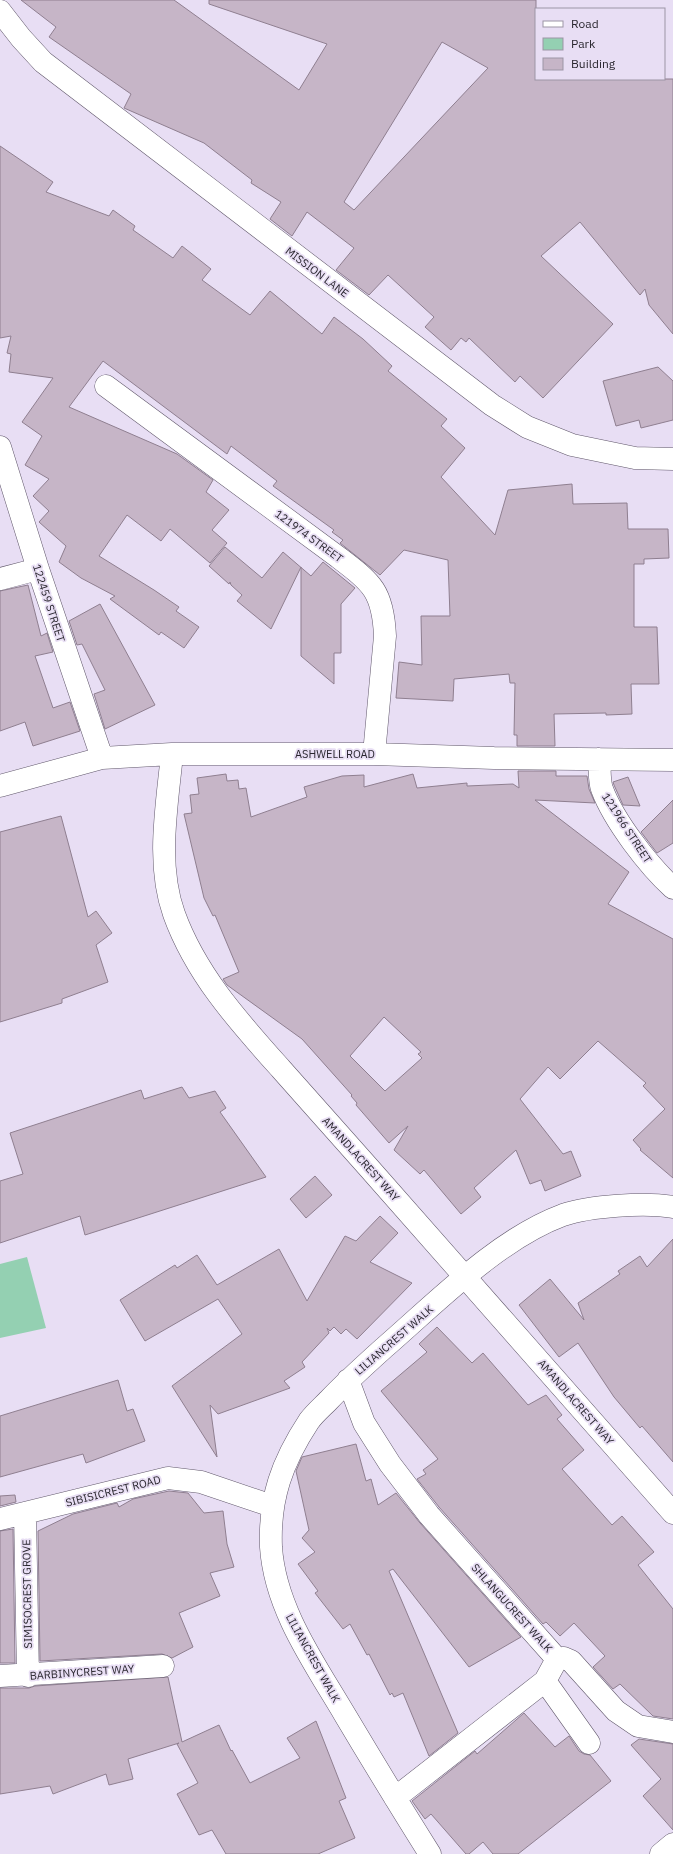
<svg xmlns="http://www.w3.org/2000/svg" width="673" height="1854" font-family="'IBM Plex Sans',sans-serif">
	<rect width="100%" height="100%" fill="#e8def4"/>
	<path fill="#94d0b2" d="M27 1257 46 1328 0 1338V1264Z"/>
	<path fill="#c6b5c7" stroke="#8f7f90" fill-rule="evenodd" d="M21 0H174L299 90 327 44 209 4V0H536V79H673V334L649 305 645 289 640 295 580 222 541 256 613 324 543 398 520 376 515 382 469 338 466 342 461 338 451 350 425 327 434 317 388 275 369 295 336 270 354 248 307 212 292 236 270 219 281 202 251 183 252 180 204 143 124 108 131 94 49 37 56 27ZM442 42 488 68 354 210 344 202Z
		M0 146 53 182 46 192 109 216 113 210 135 226 133 230 173 258 182 246 211 269 202 280 250 315 270 291 322 334 334 317 363 339 392 366 388 371 447 419 441 426 465 448 441 477 495 535 508 490 572 484 573 504 627 503 628 529H668L669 558 644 559V564H634V627H657L659 684H631L632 714 606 715V713L554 714 555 746H517V735H514L515 683H510L509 674 454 679 453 701 396 698 399 662 422 665 421 616H450L448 560 404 550 380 575 340 543 343 540 332 532 334 530 273 486 277 481 231 446 227 454 103 361 69 407 177 454 213 480 206 492 229 510 212 530 227 543 210 563 170 529 161 541 127 515 99 556 154 590 179 607 176 611 199 627 184 648 161 632 159 635 110 599 115 596 81 578 59 562 66 546 39 522 49 511 33 496 49 479 25 465 42 436 22 422 53 378 9 372 11 354 7 353 11 336 0 338Z
		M658 367 673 381V420L641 428 639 420 616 426 603 381Z
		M225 547 262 578 283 552 311 576 323 562 355 588 341 604V653H334V684L301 656V567L271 629 237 601 242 595 231 585 230 582 229 584 209 566Z
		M28 585 41 636 47 633 53 652 35 656 53 708 70 702 80 731 33 746 25 722 0 731V591Z
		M100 604 155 705 105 729 94 694 105 690 82 644 77 645 69 621Z
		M518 771H556V776H587L589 789 595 803 535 800 629 872 608 904 673 939V1178L640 1150 641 1149 633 1140 665 1109 643 1086 646 1083 598 1041 560 1079 548 1067 520 1099 563 1154 571 1151 581 1176 545 1191 541 1180 530 1184 516 1150 474 1188 481 1197 461 1214 424 1170 420 1174 394 1150 408 1126 389 1143 356 1105 357 1103 351 1096 352 1095 302 1039 227 985 223 979 239 972 215 915 213 916 204 898 184 814 192 813 190 795 199 794 197 778 226 774 227 781 238 780 239 789 246 788 251 817 307 797 304 787 342 776 364 775V787L413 774 417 788 467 783V786L513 784 519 788ZM384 1017 421 1052 418 1054 422 1058 385 1091 350 1056Z
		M628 777 640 806 623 805 614 785 613 782Z
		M673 800V843L657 853 641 832Z
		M61 816 88 917 96 911 112 933 96 945 108 982 62 999V1003L0 1022V832Z
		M182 1087 189 1098 215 1091 226 1108 220 1112 266 1177 85 1235 80 1216 0 1243V1181L23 1174 10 1133 141 1090 144 1099Z
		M315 1176 332 1195 306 1218 290 1199Z
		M380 1216 398 1233 370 1262 412 1283 357 1339 346 1329 341 1334 334 1327 330 1331 327 1328 329 1333 302 1362 305 1367 284 1381 290 1388 218 1414 210 1405 217 1457 172 1386 242 1334 218 1299 145 1341 120 1300 175 1265 177 1268 197 1255 217 1285 279 1249 307 1301 345 1236 356 1241Z
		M673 1239V1462L642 1426 640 1428 614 1397 578 1343 559 1357 519 1305 550 1279 584 1320 578 1303 620 1274 618 1271 640 1256 647 1267Z
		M437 1327 472 1363 483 1353 528 1405 546 1395 562 1415 557 1419 584 1450 562 1469 612 1525 622 1516 654 1552 638 1565 673 1609V1719L653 1716 620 1684 613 1689 593 1667 605 1656 574 1623 560 1636 546 1622 543 1624 439 1507 417 1479 426 1474 423 1470 438 1459 381 1391 427 1352 419 1344Z
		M118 1380 127 1411 133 1409 145 1441 86 1463 83 1454 0 1477V1416Z
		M356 1444 366 1481 371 1479 378 1505 396 1493 420 1523 521 1637 469 1667 393 1569 389 1571 458 1733 429 1756 403 1693 394 1697 392 1693 390 1695 369 1654 367 1655 350 1624 343 1629 315 1593 318 1591 298 1564 315 1552 302 1538 309 1530 296 1471 302 1457Z
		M169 1491 188 1493 204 1513 223 1511 227 1544 234 1567 210 1573 220 1596 179 1613 193 1647 172 1658 162 1654 40 1661 38 1531 73 1514 117 1503 119 1507 133 1499Z
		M15 1495 16 1502 0 1506V1496Z
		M13 1529 15 1663H0V1531Z
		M168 1677 182 1742 219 1725 231 1751 232 1750 250 1783 300 1758 287 1738 316 1721 346 1798 339 1801 355 1838 318 1854H226L212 1830 199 1835 177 1794 198 1783 177 1744 179 1743 128 1759 133 1779 109 1785 106 1774 53 1794 50 1786 0 1794V1688H29L35 1686Z
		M524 1713 555 1747 569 1736 579 1751 584 1754 590 1755 611 1781 518 1854H493L483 1842 469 1854H466L431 1814 425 1819 412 1801 475 1751 477 1754Z
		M639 1739 673 1744V1830L643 1796 661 1779 631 1745Z"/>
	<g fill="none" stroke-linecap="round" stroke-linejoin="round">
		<g stroke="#61586b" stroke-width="23">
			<path id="street" d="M0 11 21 38 43 62 492 405 527 427 572 445 635 458 673 459
				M106 386 338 557C372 583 383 591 385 636L374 754
				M0 447 38 569 102 758
				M0 579 38 569
				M172 754C167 806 156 864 174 914 196 975 239 1022 281 1069 310 1102 340 1135 369 1168 471 1283 572 1398 673 1513
				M599 759C600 768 599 781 602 789 614 821 648 865 673 888
				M0 786 102 758 172 754H374L494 758 673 760
				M348 1380 364 1423 390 1464 429 1515 557 1659 545 1681 395 1798
				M25 1513 28 1676
				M0 1519 168 1478 201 1482 272 1506
				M557 1659 564 1658 571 1661 616 1711 638 1726 673 1732
				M0 1676 163 1666
				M545 1681 589 1743
				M430 1854C401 1808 373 1762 345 1715 315 1664 275 1609 271 1547 269 1498 282 1462 309 1421 314 1414 321 1408 328 1401 346 1382 365 1365 385 1347 437 1302 498 1239 563 1215 590 1206 645 1202 673 1207
				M661 1854 673 1844"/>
		</g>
		<use href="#street" stroke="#fff" stroke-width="22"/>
	</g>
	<g text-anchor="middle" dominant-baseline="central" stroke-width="3.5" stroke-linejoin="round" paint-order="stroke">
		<g font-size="11" fill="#2a272f" stroke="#e8def4">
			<text transform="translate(317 272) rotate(37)">MISSION LANE</text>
			<text transform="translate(309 536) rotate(36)">121974 STREET</text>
			<text transform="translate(49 603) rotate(72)">122459 STREET</text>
			<text x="335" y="754">ASHWELL ROAD</text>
			<text transform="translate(627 828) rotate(57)">121966 STREET</text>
			<text transform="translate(361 1159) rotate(48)">AMANDLACREST WAY</text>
			<text transform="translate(394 1340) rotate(-41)">LILIANCREST WALK</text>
			<text transform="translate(576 1402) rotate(49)">AMANDLACREST WAY</text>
			<text transform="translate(113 1491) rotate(-14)">SIBISICREST ROAD</text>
			<text transform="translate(27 1594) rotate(-91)">SIMISOCREST GROVE</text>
			<text transform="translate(512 1608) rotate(48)">SHLANGUCREST WALK</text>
			<text transform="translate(313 1658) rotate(61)">LILIANCREST WALK</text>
			<text transform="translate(82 1672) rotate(-4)">BARBINYCREST WAY</text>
		</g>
	</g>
	<rect x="535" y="8" width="130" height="72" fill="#e8def4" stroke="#9c95a5"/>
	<rect x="543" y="21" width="20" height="6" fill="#ffffff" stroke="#9c95a5"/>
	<text x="571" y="28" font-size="12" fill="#2a272f">Road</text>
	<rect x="543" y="38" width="20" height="12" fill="#94d0b2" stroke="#9c95a5"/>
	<text x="571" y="48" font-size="12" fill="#2a272f">Park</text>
	<rect x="543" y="58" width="20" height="12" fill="#c6b5c7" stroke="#9c95a5"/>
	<text x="571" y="68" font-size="12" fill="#2a272f">Building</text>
</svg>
